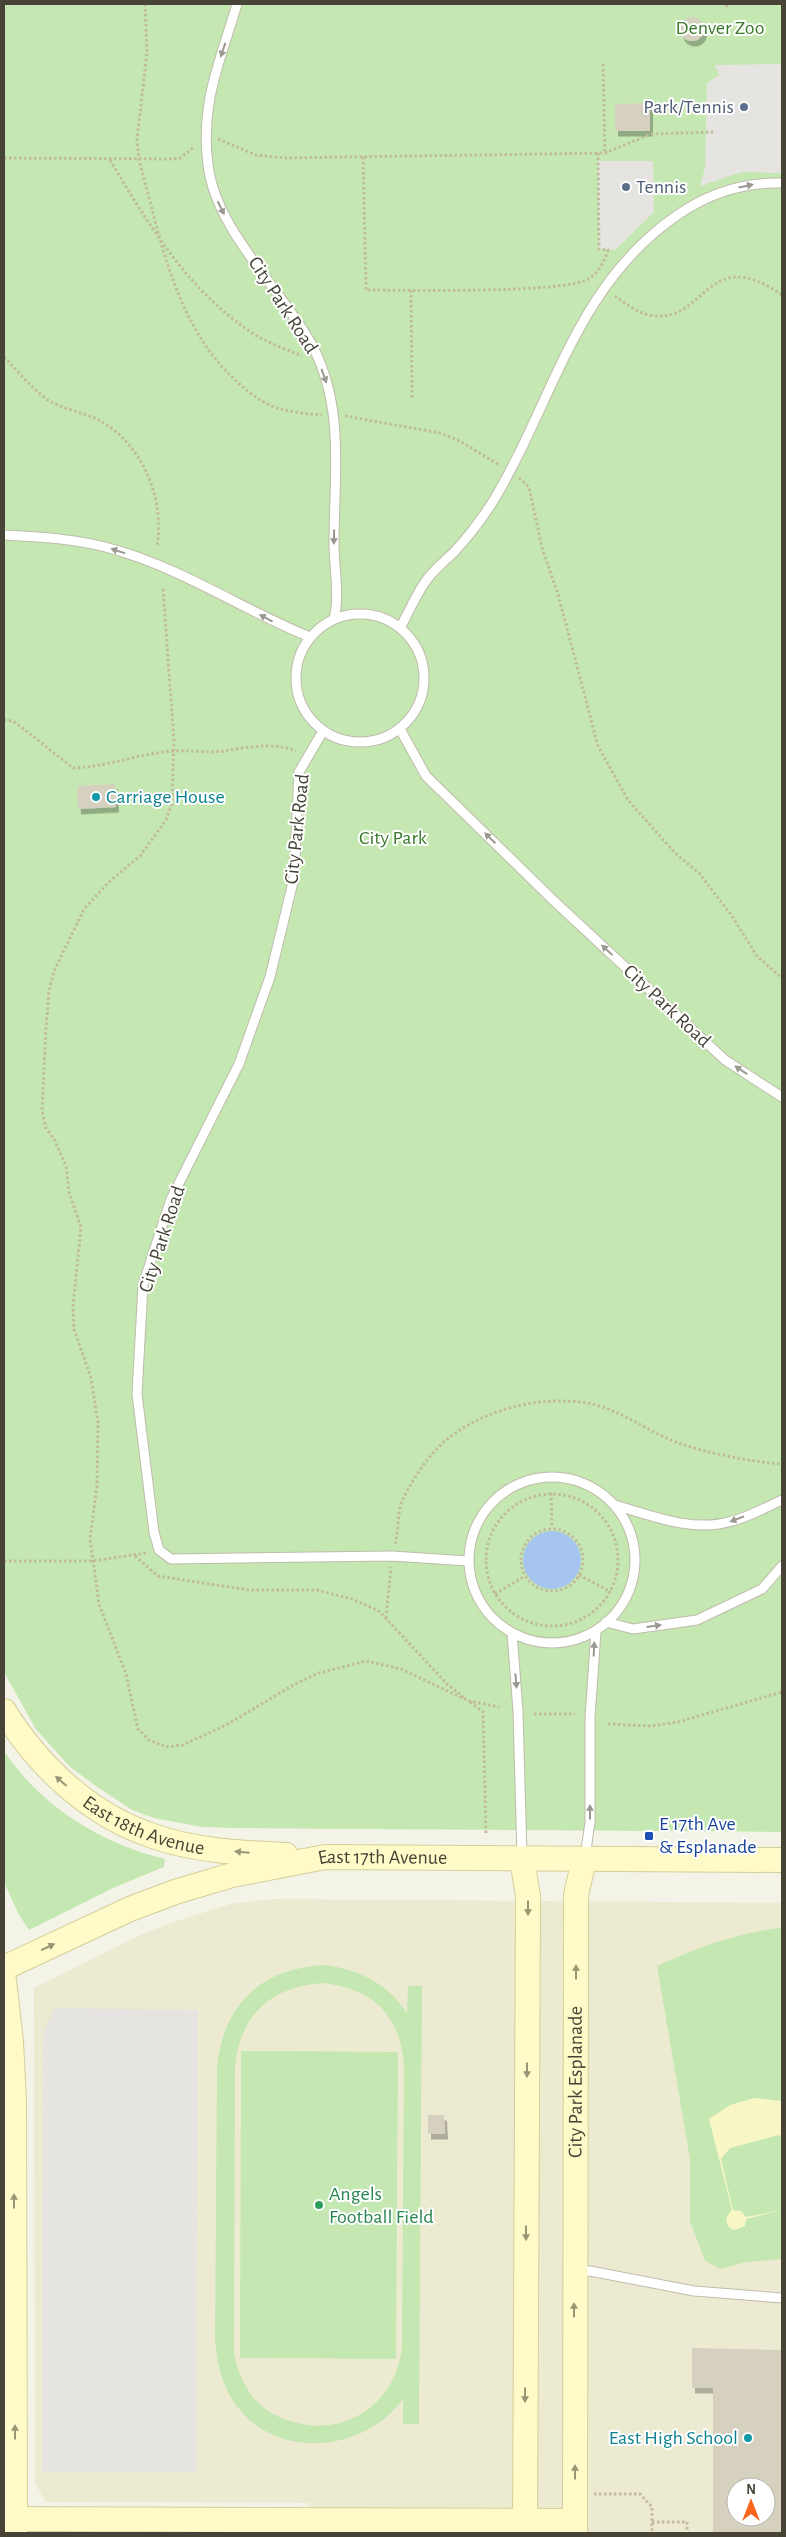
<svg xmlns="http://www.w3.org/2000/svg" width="786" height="2537" font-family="'Alegreya Sans',sans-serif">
	<defs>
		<filter id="shadow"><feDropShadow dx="3" dy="5.5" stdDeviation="0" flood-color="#0004"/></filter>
	</defs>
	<rect width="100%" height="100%" fill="#f4f3e8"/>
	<path fill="#edead2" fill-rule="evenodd" d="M273 1899 782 1903V2533H310L309 2503 45 2502 35 2482 34 1988 134 1938 165 1925 230 1904ZM736 2487H766V2517H736Z"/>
	<path fill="#c5e8b2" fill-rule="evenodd" d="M4 4H782V1832L233 1828 202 1827 154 1818 132 1810 93 1784 69 1766 35 1728 4 1672Z
		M4 1751C42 1807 100 1843 165 1859L164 1867 113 1888 29 1930 19 1915 4 1882Z
		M782 1928V2259L746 2262 721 2269 705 2261 690 2221V2159L657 1966C697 1948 738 1932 782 1928Z
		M325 1965C360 1970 387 1983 407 2013L408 1986H422L419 2424H403V2399C363 2454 271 2462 232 2399 221 2381 217 2361 215 2341L217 2066C224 2003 262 1968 325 1965ZM324 1983C374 1990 399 2014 404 2064L402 2345C398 2398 352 2436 298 2423 278 2419 259 2408 248 2390 241 2379 237 2367 234 2354L235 2067C240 2014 272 1986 324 1983Z
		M241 2051 398 2052 396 2359 240 2358Z"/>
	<path fill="#f8f6c5" d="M754 2098 782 2101V2137L779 2135 730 2148 721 2159 733 2210 741 2211 746 2217 782 2210 746 2219 745 2226 736 2230C724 2228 724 2217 732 2210L709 2119 730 2105Z"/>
	<path fill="#e5e4e0" d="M782 64V173L742 172 700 186 705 168 707 83 719 75 715 65Z
		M598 161H653L654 212 615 250 599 249Z
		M54 2008 198 2010 196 2472H42L43 2035Z"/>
	<path fill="#a5c4f0" d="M523 1560a29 29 0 1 1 58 0a29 29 0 1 1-58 0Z"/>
	<path fill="#d6d1be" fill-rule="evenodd" filter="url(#shadow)" d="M680 29a12 12 0 1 1 24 0a12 12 0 1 1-24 0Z
		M650 103V131H615V104Z
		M115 784 116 807 78 809 77 786Z
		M428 2115H444L445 2134H428Z
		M692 2348 782 2350V2533H713V2388H692ZM736 2487H766V2517H736Z"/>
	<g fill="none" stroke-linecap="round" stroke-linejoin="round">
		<g stroke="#bfbcab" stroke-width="11">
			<path id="lane" d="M237 4C220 62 200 103 208 165 216 231 282 289 313 347 345 409 334 476 334 544 334 569 340 594 334 619
				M4 535C42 537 80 539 116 550 185 570 245 611 310 637
				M296 678a64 64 0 1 1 128 0a64 64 0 1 1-128 0Z
				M400 628C409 612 417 592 428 578 436 568 446 560 455 551 468 537 481 520 492 503 553 403 574 287 676 216 707 194 744 182 782 183
				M400 729 426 776 553 900 725 1060 782 1097
				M323 731 299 772 294 878 270 977 239 1064 171 1199 143 1285 137 1394 154 1532 159 1550 171 1559 392 1556 468 1561
				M469 1560a83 83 0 1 1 166 0a83 83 0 1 1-166 0Z
				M615 1505C652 1516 694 1533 732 1521 749 1517 766 1507 782 1500
				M606 1622 633 1629 697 1620 762 1589 782 1566
				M512 1633 518 1711 522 1857
				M585 1857 590 1822V1718L596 1631
				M577 2271H590L694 2291 782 2298"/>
		</g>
		<g stroke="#d3cf99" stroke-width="26">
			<g id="secondary">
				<path id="s1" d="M4 1711C39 1767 90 1815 153 1836 195 1851 242 1853 286 1855"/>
				<path d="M522 1859 528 1896 525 2533"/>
				<path id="s2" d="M4 1968 130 1909 175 1892 232 1875 325 1857 782 1860"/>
				<path d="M4 1980 11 2042 14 2101 15 2533"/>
				<path d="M4 2519 575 2521"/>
				<path id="s3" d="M575 2533 576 1895 584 1860"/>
			</g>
		</g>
		<path stroke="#c1bb9c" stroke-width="3" stroke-dasharray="2.5 2.5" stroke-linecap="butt" d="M145 4 147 52 137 140 139 160C160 235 173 318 230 375 243 388 259 402 277 408 291 412 307 414 322 415
			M726 7 728 4
			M603 64 605 153
			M218 139 256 155 284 158 605 153 651 134 716 132
			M363 157 366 290C401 290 569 294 590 278 599 272 605 260 608 250L599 249 598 153
			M4 158 172 159 180 158 194 147
			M110 160C150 227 190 294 257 336 271 344 288 350 302 356
			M411 290 412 398
			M615 296C625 303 636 312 649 315 706 327 705 241 782 295
			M4 357C18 371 31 388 48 400 62 409 82 412 97 419 142 442 165 498 157 546
			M345 416 440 433 460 441 499 465
			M519 478 529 487 542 548 558 594 598 746 628 800 674 852 699 873 732 916 757 956 782 978
			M163 589 174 741 172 803 166 820 140 856 110 881 84 909 54 971 49 991 46 1027 42 1111 46 1128 54 1139 66 1166 69 1192 81 1227 73 1306 74 1329 91 1378 98 1423 97 1486 90 1538 99 1604 126 1674 138 1729 149 1740 166 1747 183 1745 228 1724 295 1684 319 1673 366 1661 401 1669 469 1701 499 1707
			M4 720 13 721 25 730 73 768C107 767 140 753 175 751 191 750 208 753 224 751 246 747 275 742 296 751
			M551 1493 552 1528
			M486 1560a66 66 0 1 1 132 0a66 66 0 1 1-132 0Z
			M521 1560a31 31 0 1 1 62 0a31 31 0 1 1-62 0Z
			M395 1544C399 1530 397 1511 403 1499 414 1477 427 1457 445 1441 483 1409 543 1394 592 1404 622 1411 649 1432 678 1443 707 1453 752 1462 782 1464
			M135 1556 158 1576 249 1590H317L352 1599 379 1611 447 1684 465 1698
			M4 1561H92L146 1553
			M579 1575 611 1592
			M495 1594 525 1576
			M386 1618 391 1567
			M470 1702 483 1712 486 1835
			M534 1714H575
			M608 1724 651 1726 678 1722 782 1692
			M594 2494H640L652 2507V2533
			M652 2522H687V2533"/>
		<use href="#lane" stroke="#fff" stroke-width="9"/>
		<use href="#secondary" stroke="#fefbc8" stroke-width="24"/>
	</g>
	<defs><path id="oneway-solid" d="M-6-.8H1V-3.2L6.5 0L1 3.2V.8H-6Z" transform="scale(1.25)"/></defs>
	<g fill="#9a9891">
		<use href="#oneway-solid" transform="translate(223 50) rotate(109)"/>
		<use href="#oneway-solid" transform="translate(746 186) rotate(-12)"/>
		<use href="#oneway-solid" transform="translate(221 208) rotate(64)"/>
		<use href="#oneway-solid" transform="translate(324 376) rotate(70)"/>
		<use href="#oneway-solid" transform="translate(334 537) rotate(91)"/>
		<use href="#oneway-solid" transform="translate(118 551) rotate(-163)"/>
		<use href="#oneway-solid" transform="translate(266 618) rotate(-152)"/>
		<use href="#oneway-solid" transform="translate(490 838) rotate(-136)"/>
		<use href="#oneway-solid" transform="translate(607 950) rotate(-137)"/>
		<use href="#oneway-solid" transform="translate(741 1070) rotate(-147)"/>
		<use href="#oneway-solid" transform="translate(737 1519) rotate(159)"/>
		<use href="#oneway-solid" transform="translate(654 1626) rotate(-8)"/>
		<use href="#oneway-solid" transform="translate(594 1649) rotate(-87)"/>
		<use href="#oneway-solid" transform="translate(516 1681) rotate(85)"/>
		<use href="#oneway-solid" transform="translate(590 1812) rotate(-90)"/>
	</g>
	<g fill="#999678">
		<use href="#oneway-solid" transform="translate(61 1781) rotate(-139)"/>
		<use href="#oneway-solid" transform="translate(242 1852) rotate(-175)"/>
		<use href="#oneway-solid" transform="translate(528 1908) rotate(90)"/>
		<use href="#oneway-solid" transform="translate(48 1947) rotate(-25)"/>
		<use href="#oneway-solid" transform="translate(576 1972) rotate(-90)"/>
		<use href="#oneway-solid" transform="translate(527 2070) rotate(90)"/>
		<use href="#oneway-solid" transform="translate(14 2201) rotate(-90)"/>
		<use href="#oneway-solid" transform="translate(526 2233) rotate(90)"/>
		<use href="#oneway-solid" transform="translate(574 2310) rotate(-90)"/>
		<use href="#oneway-solid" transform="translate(525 2395) rotate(90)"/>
		<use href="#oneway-solid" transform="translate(15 2432) rotate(-90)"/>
		<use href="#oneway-solid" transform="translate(575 2472) rotate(-90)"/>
	</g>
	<g fill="#5c6f8a" stroke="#fff" stroke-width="2">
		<circle cx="744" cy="107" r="5"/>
		<circle cx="626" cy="187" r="5"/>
	</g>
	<g fill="#0f9aa8" stroke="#fff" stroke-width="2">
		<circle cx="96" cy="797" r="5"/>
		<circle cx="748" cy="2438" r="5"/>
	</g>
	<rect fill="#1a4fb4" stroke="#fff" stroke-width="2" x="644" y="1831" width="10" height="10" rx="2.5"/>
	<circle fill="#2e9e5b" stroke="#fff" stroke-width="2" cx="319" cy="2205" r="5"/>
	<g text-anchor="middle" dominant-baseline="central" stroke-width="4" stroke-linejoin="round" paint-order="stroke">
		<g font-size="20" fill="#3a792a" stroke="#fff">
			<text x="720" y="28">Denver Zoo</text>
			<text x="393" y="838">City Park</text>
		</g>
		<g font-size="20" fill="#4e5e75" stroke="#fff" text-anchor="end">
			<text x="734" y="107">Park/Tennis</text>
			<text x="636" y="187" text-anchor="start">Tennis</text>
		</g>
		<g font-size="20" fill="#474437" stroke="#fff">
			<text transform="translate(283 305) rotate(57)">City Park Road</text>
			<text transform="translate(297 829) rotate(-84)">City Park Road</text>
			<text transform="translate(667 1006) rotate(43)">City Park Road</text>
			<text transform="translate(162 1239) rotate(-72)">City Park Road</text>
			<text stroke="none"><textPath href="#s1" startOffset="186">East 18th Avenue</textPath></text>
			<text stroke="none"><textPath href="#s2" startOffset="399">East 17th Avenue</textPath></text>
			<text stroke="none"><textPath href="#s3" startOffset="451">City Park Esplanade</textPath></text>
		</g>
		<g font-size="20" fill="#0d838f" stroke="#fff" text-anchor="start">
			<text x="106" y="797">Carriage House</text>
			<text x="738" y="2438" text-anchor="end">East High School</text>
		</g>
		<g font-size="20" fill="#164399" stroke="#fff" text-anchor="start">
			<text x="659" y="1824">E 17th Ave<tspan x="659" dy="23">&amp; Esplanade</tspan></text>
		</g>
		<g font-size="20" fill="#27864d" stroke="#fff" text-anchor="start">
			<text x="329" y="2194">Angels<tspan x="329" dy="23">Football Field</tspan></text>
		</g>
	</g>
	<rect width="786" height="2537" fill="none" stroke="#474437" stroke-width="10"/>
	<g transform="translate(751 2502)"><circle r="24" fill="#ffffff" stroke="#b5b4af"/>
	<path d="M0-4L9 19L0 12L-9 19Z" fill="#f8651b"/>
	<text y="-8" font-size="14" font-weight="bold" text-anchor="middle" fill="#474437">N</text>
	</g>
</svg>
